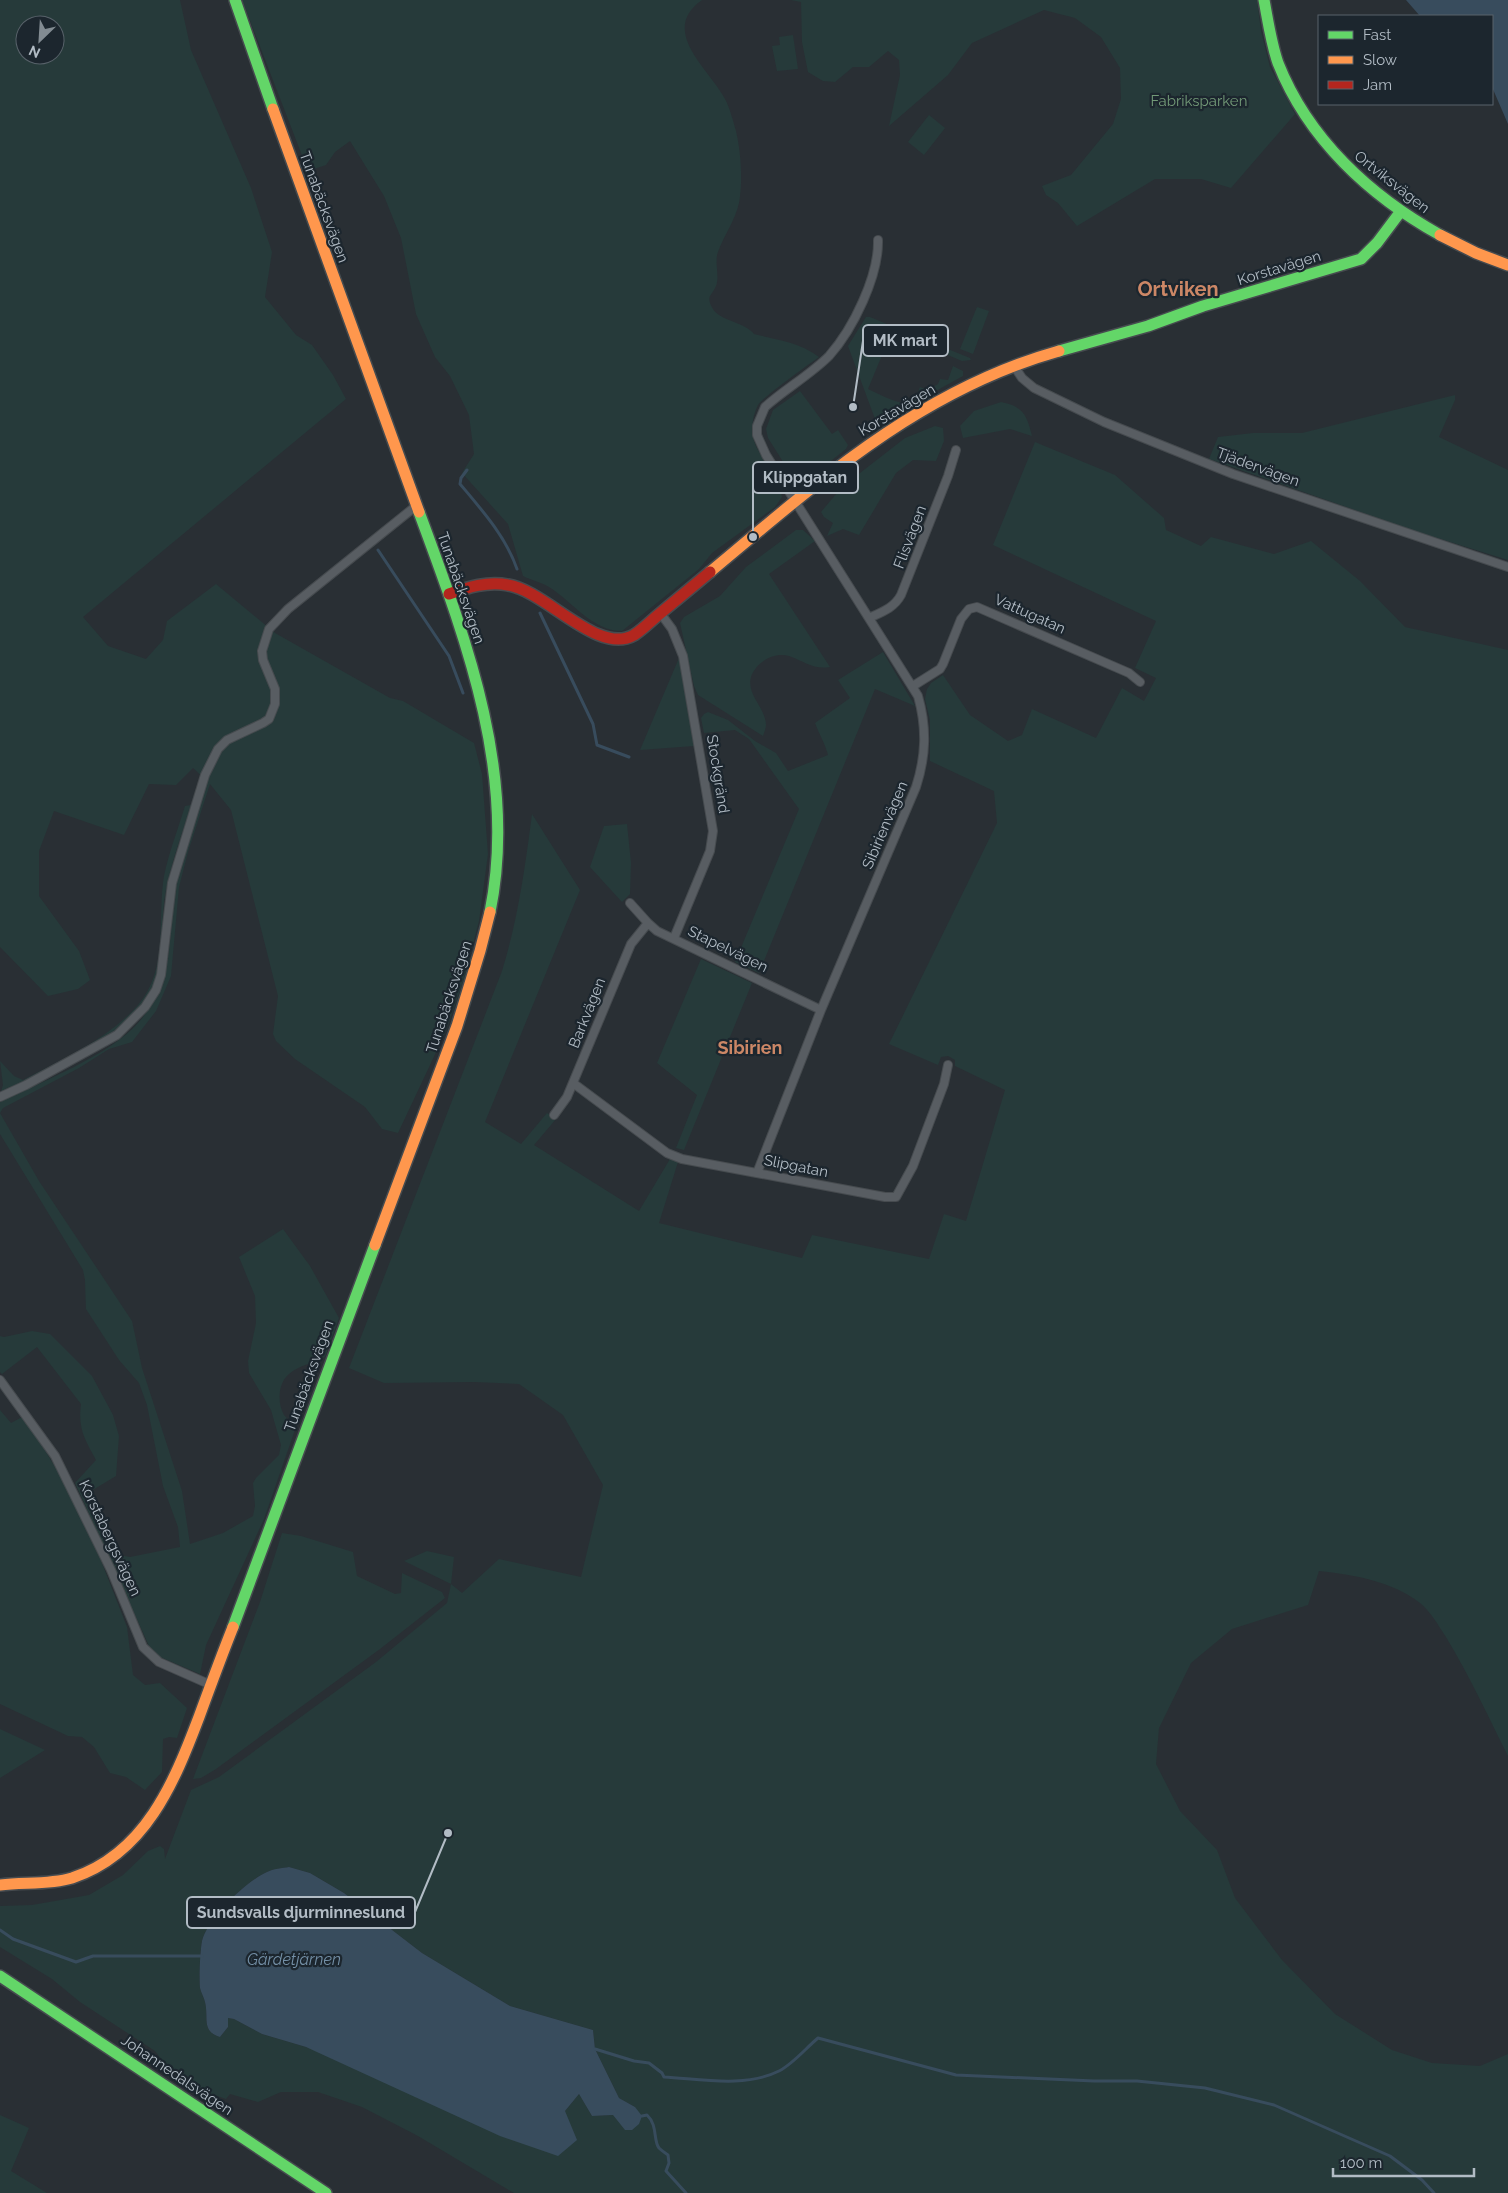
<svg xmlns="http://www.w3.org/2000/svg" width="1508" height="2193" font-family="Raleway,sans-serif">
	<rect width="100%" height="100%" fill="#292f34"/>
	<path fill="#263a3a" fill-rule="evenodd" d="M0 0H180L191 50 251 188 272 252 265 297 296 335 312 345 333 375 346 399 83 617 108 646 146 659 163 640 167 621 216 584 275 633 390 698 403 701 474 743 482 774 488 854 479 921 464 979 446 1031 398 1133 382 1129 365 1107 295 1059 276 1041 273 1034 278 996 231 810 210 784 188 852 179 887 171 976 156 1011 132 1042 109 1049 79 1068 3 1108 0 1113 39 1181 132 1321 142 1368 182 1491 190 1544 223 1533 253 1516 255 1506 253 1483 256 1478 279 1455 281 1445 271 1410 249 1373 248 1361 256 1323 255 1296 239 1257 283 1229 310 1266 339 1318 325 1357C314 1363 299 1365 289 1374 278 1383 277 1403 284 1415 287 1419 292 1422 297 1424L264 1519 206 1645 200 1674 160 1657 149 1646 75 1483 96 1460C84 1438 78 1429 81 1404L37 1347 2 1374 0 1372V1336L4 1337 32 1331 50 1334 92 1376 113 1415 119 1436 116 1476 91 1491 114 1554 130 1557 180 1547 178 1527 163 1486 147 1405 139 1383 119 1360 86 1309 85 1280 83 1270 0 1134V1102C39 1083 110 1055 138 1023 178 978 167 926 178 872 185 841 197 811 207 781L193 768 176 785 149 784 124 835 54 811 39 851V896L79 951 90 980 78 989 48 996 0 947ZM25 25H55V55H25Z
		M242 0H702C658 31 710 70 725 99 730 108 733 121 736 131 741 153 743 181 739 203 735 221 724 235 718 252 714 262 720 276 716 286 712 296 705 296 713 309 720 321 745 322 754 334 778 340 799 342 819 357 808 365 763 397 758 405 751 418 750 437 758 450 767 465 780 479 782 497L775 507 712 553 699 569 622 631C592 631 572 601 549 587 541 582 531 580 523 576L508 524 462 473 474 454 469 415 450 376 435 357 416 314 401 238 384 196 350 141 335 152 326 165 308 171Z
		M791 0H1257L1261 31 1270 67 1295 114 1231 188 1201 179H1155L1077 226 1058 203 1046 195 1042 186 1071 175 1113 124 1121 99 1120 68 1101 37 1075 18 1044 10 972 43 948 75 889 126 900 75 899 60 888 51 869 67H853L835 82 823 81 808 72 802 42 801 2Z
		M793 35 798 69 777 71 772 46 780 45 779 37Z
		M929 115 945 128 924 155 908 142Z
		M977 307 989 311 973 354 960 349Z
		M866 317H870L901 330 890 336 868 389C879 394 901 407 911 401 916 398 918 392 920 387L928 390 938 384 940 379 948 380 953 366 963 371V376L914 403 878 427 848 346Z
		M913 335 970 358 971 360 962 361 915 341Z
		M800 391 832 434 838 430 848 445 846 449 808 479H797L792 476 768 438 766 429 773 410Z
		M1455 395V400L1439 437 1508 470V560L1418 532 1209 459 1218 437 1253 433H1302Z
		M1001 402C1023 406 1027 415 1032 436L1010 429 963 438 960 426 974 411Z
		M935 426 943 428 944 441 936 461 913 460 896 473 859 535 843 529 827 536 833 523 824 517 821 512 842 487 905 438Z
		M1035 442 1115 475 1164 518 1166 530 1201 546 1211 537 1274 554 1311 541 1360 581 1405 627 1508 650V1756C1488 1716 1469 1675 1446 1637 1438 1625 1431 1612 1420 1603 1392 1581 1354 1575 1319 1571L1308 1605 1232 1629 1191 1663 1159 1728 1156 1764 1180 1811 1217 1850 1235 1898 1282 1960 1335 2014 1392 2050 1432 2063 1480 2066 1508 2054V2193H514L418 2136 362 2107 318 2092H281L258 2102 230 2094 226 2099 206 2092 170 2070 155 2051 80 2002 52 1979 0 1947V1906L32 1905 89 1895 123 1875 148 1851 160 1846 164 1849 165 1859 191 1790 219 1777 376 1662 447 1603 451 1584 404 1561 427 1551 454 1557 451 1584 462 1593 499 1559 581 1577 603 1485 563 1415 519 1384 474 1382 384 1383 349 1368 502 971C518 919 525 868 532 814L580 890 485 1122 521 1144 547 1113 556 1119 534 1145 639 1211 670 1159 678 1162 659 1223 802 1258 812 1235 929 1259 944 1214 966 1221 1005 1090 955 1066V1060L948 1056 941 1057 938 1065 889 1044 997 823 994 791 930 761V720L925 699 927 689 931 683 943 675 970 715 1008 741 1022 735 1032 709 1096 738 1122 688 1144 701 1156 678 1135 668 1156 621 993 545ZM289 1867 310 1873 344 1893 422 1953 510 2006 593 2030 595 2049 619 2098 635 2107 613 2115 592 2116 579 2094 565 2111 306 2047 262 2034 234 2019 228 2018V2027L220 2037C201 2031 209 2018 205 2002 204 1997 201 1993 200 1988 199 1977 200 1952 202 1941 208 1918 245 1882 267 1872 273 1869 282 1868 289 1867Z
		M796 530H803L815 541 769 574 830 667C813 670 804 661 789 656 774 652 756 662 751 677 746 695 766 708 766 725 766 728 764 733 763 736L698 695 694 686 680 623 684 617 720 596 746 567Z
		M883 652 915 706 875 689 759 973 735 962 799 809 749 739 735 730 704 733 701 718 704 714 708 712 728 720 755 741 776 753 788 771 828 755C825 743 819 734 815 723L850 698 838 680Z
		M679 658 694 746 640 750Z
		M191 805C183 831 173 858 167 885 157 930 170 983 132 1019 122 1028 109 1035 97 1042 66 1062 33 1078 0 1095L3 1085 0 1061 14 1076 23 1080C63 1059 108 1039 138 1005 169 970 157 917 164 876 169 852 178 829 185 806Z
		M627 824 631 863 630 894 622 902 590 867 604 826Z
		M701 959 752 983 684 1150 676 1148 697 1095 657 1063Z
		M0 1410 11 1423 24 1416 68 1488 93 1540 127 1627 133 1675 145 1685 160 1683 187 1708 177 1738 169 1737 163 1739 162 1772 145 1790 126 1777 110 1773 94 1747 82 1737 68 1736 0 1704Z
		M282 1533 301 1536 353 1552 357 1576 395 1594 401 1593 402 1573 442 1592 445 1598 380 1649 216 1769 201 1778 193 1779 260 1602Z
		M0 1729 45 1750 0 1778Z
		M0 2115 29 2128 11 2171 47 2193H0Z"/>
	<path fill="#384c5d" d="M1406 0H1508V124L1492 87V16H1420Z
		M289 1867 310 1873 344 1893 422 1953 510 2006 593 2030 595 2049 619 2098 635 2107 642 2116 639 2124 632 2130H625L613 2115 592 2116 579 2094 565 2111 577 2140 558 2156 500 2136 306 2047 262 2034 234 2019 228 2018V2027L220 2037C201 2031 209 2018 205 2002 204 1997 201 1993 200 1988 199 1977 200 1952 202 1941 208 1918 245 1882 267 1872 273 1869 282 1868 289 1867Z"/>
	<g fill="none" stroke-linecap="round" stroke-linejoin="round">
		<path stroke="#384c5d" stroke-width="3" d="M467 470 461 478 460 484C482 510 506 537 517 569
			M378 550 449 656 463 693
			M540 613 593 724 597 745 629 757
			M0 1930 13 1939 76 1962 93 1956H202
			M595 2049 634 2061 649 2063 662 2073 664 2077C701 2079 745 2088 779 2071 793 2064 806 2048 818 2038L956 2075 1094 2081H1137L1205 2088 1274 2105 1390 2156 1422 2180 1434 2193
			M642 2116 647 2115C658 2125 653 2141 659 2148 661 2150 665 2153 668 2155L669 2163 666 2171 686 2193"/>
		<g stroke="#464b4f" stroke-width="10">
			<path id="street" d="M1014 366 1022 378 1034 388 1104 422 1233 474 1508 567
				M661 614 672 629 683 656 713 831 710 851 674 938
				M869 618C882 612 894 608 901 595L948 476 956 450
				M913 686 940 669 943 664 961 619 969 609 977 607 1129 673 1140 682
				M630 903 648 923 657 931 821 1010
				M573 1083 667 1153 682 1159 885 1197H896L913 1166 944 1084 948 1065
				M0 1097 26 1085 117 1035 145 1007 156 990 161 975 172 883 205 775 218 749 227 740 263 723 269 719 275 704V689L263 660 262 651 269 629 288 609 416 506
				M554 1115 567 1097 631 944 648 923
				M757 1173 821 1010 916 787C926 756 927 728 918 696L766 455 757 435V426L765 407C785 389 810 375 829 356 853 329 879 276 878 240
				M0 1380 55 1456 111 1570 143 1647 159 1662 211 1685"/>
		</g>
		<g stroke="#464b4f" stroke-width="14">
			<path id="fast" d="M235 0 273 109
				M1264 0C1268 21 1271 43 1278 63 1308 139 1370 196 1440 235
				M1059 351 1148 326 1203 306 1361 259 1377 243 1401 211
				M419 512C466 639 518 775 490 912
				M233 1627 375 1245
				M0 1976 326 2193"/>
		</g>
		<g stroke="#464b4f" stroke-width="14">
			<path id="slow" d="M273 109 419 512
				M1440 235 1476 253 1508 265
				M710 572C818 482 920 390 1059 351
				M375 1245 457 1026 480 951 490 912
				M0 1885C24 1882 49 1885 72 1878 145 1854 174 1783 199 1717 210 1687 221 1657 233 1627"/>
		</g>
		<g stroke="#464b4f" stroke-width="14">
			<path id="jam" d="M449 594C468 587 488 581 508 585 546 591 598 656 634 635 642 630 650 622 657 616 675 601 692 587 710 572"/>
		</g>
		<use href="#street" stroke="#585d62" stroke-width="8"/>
		<use href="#fast" stroke="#63d668" stroke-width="11"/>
		<use href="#slow" stroke="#ff974d" stroke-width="11"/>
		<use href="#jam" stroke="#b3261e" stroke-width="11"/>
	</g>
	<g text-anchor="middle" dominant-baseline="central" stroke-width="4.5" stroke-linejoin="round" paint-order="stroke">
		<g font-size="15" fill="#729977" stroke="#1c262e">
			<text x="1199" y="101">Fabriksparken</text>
		</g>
		<g font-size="15" fill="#b2bcc5" stroke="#1c262e">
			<text transform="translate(1392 182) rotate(38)">Ortviksvägen</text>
			<text transform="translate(324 207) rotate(70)">Tunabäcksvägen</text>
			<text transform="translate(1279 268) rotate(-17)">Korstavägen</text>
			<text transform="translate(897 410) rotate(-31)">Korstavägen</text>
			<text transform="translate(1258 467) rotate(20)">Tjädervägen</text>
			<text transform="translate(910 537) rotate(-69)">Flisvägen</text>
			<text transform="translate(461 588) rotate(71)">Tunabäcksvägen</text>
			<text transform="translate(1030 614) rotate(24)">Vattugatan</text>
			<text transform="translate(718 774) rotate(81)">Stockgränd</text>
			<text transform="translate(885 825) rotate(-67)">Sibirienvägen</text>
			<text transform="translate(728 949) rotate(26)">Stapelvägen</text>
			<text transform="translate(449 997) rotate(-72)">Tunabäcksvägen</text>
			<text transform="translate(587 1013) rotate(-68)">Barkvägen</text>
			<text transform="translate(796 1166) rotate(11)">Slipgatan</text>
			<text transform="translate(309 1376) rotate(-70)">Tunabäcksvägen</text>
			<text transform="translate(110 1538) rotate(65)">Korstabergsvägen</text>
			<text transform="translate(177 2075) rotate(34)">Johannedalsvägen</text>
		</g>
		<g font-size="16" font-style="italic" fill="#7490a7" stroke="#1c262e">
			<text x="294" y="1959">Gärdetjärnen</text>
		</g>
		<g font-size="18" font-weight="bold" fill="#cc8766" stroke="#1c262e">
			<text x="750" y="1047">Sibirien</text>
		</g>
		<g font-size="20" font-weight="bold" fill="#cc8766" stroke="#1c262e">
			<text x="1178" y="289">Ortviken</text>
		</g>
	</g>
	<path fill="none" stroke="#b2bcc5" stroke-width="2" d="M853 407L863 341M753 537L753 478M448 1833L415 1912"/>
	<g fill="#b2bcc5" stroke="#1c262e" stroke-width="2">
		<circle cx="853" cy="407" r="5"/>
		<circle cx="753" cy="537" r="5"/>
		<circle cx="448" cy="1833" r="5"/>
	</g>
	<g fill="#1c262e" stroke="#b2bcc5" stroke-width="2">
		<rect x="863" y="325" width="85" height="31" rx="5"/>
		<rect x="753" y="462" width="105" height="31" rx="5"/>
		<rect x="187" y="1897" width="228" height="31" rx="5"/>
	</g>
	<g font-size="16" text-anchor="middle" font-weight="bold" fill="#b2bcc5">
		<text x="905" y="346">MK mart</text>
		<text x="805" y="483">Klippgatan</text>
		<text x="301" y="1918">Sundsvalls djurminneslund</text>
	</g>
	<rect x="1318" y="15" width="175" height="90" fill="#1c262e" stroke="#58626a"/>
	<rect x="1328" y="31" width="25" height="8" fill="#63d668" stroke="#58626a"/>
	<text x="1363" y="40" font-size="15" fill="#b2bcc5">Fast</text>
	<rect x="1328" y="56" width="25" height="8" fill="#ff974d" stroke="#58626a"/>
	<text x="1363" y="65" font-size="15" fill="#b2bcc5">Slow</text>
	<rect x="1328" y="81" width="25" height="8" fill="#b3261e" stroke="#58626a"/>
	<text x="1363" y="90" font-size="15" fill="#b2bcc5">Jam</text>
	<g transform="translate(40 40) rotate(205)"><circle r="24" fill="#1c262e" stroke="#58626a"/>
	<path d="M0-4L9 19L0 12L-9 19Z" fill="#828b92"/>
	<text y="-8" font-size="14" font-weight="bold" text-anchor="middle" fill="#b2bcc5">N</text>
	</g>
	<path d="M1333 2168v8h141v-8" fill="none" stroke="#b2bcc5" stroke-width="2.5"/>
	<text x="1340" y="2168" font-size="15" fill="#b2bcc5" stroke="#1c262e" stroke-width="4" paint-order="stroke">100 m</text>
</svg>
